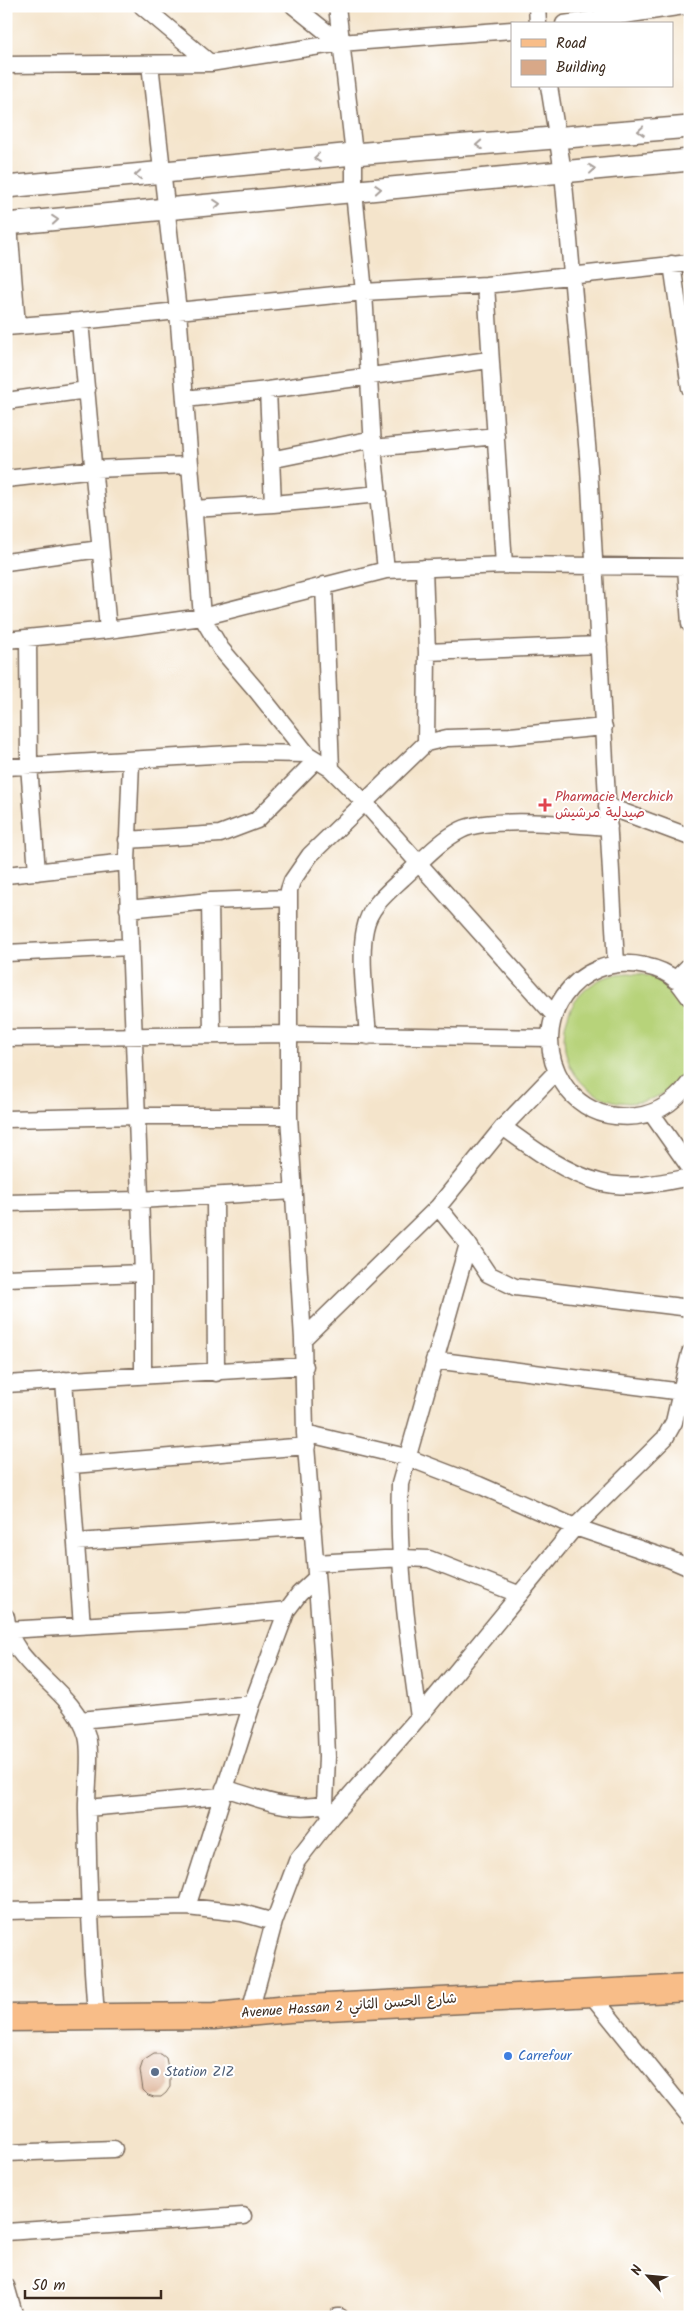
<svg xmlns="http://www.w3.org/2000/svg" width="696" height="2323" font-family="Kalam,'Playpen Sans Arabic',sans-serif">
	<rect width="100%" height="100%" fill="#fff"/>
	<filter id="ink" filterUnits="userSpaceOnUse"><feTurbulence type="fractalNoise" baseFrequency=".02" numOctaves="2"/><feDisplacementMap in="SourceGraphic" scale="10" xChannelSelector="R" yChannelSelector="G"/><feConvolveMatrix kernelMatrix="1 2 1 2 8 2 1 2 1" color-interpolation-filters="sRGB"/></filter>
	<filter id="wash" filterUnits="userSpaceOnUse"><feTurbulence type="fractalNoise" baseFrequency=".0096" numOctaves="4" result="noise"/><feDisplacementMap in="SourceGraphic" scale="20" xChannelSelector="R" yChannelSelector="G"/><feGaussianBlur stdDeviation="1.12" result="paint"/><feColorMatrix in="noise" values="0 0 0 0 0 0 0 0 0 0 0 0 0 0 0 0 0 1.4 0 .05"/><feComposite in="paint" operator="in"/></filter>
	<g filter="url(#wash)">
		<rect width="100%" height="100%" fill="#f4e4cb"/>
		<path fill="#b7d37a" stroke="#797e4c" d="M564 1038a65 65 0 1 1 130 0a65 65 0 1 1-130 0Z"/>
		<g id="blocks">
			<path fill="#d8a888" d="M154 2054H161L166 2058 170 2078V2087L166 2093 161 2097H154L148 2095 143 2090 140 2070 143 2061Z"/>
		</g>
	</g>
	<g filter="url(#ink)">
		<use href="#blocks" fill-opacity="0" stroke="#7c6b5b" stroke-width="1"/>
		<g fill="none" stroke-linecap="round" stroke-linejoin="round">
			<g stroke="#7c6b5b" stroke-width="19">
				<path id="minor" d="M142 6 210 63
					M294 6 340 43
					M337 6 354 154V192L364 292 373 448 386 570
					M537 6 538 24
					M564 24 684 6
					M150 64 178 311 202 617 221 649 257 691 307 754 331 769 364 802 554 1015
					M6 65 210 63 340 43 512 30
					M549 86 563 172 589 467 616 964
					M9 224 17 326
					M672 264 690 388
					M486 285 504 565
					M80 321 108 630
					M6 327 80 321 364 292 486 285 690 263
					M268 390 273 504
					M185 399 268 390 489 360
					M6 401 87 390
					M373 448 496 436
					M270 460 373 439
					M6 479 95 469 189 465
					M193 509 273 504 379 494
					M6 562 100 549
					M686 567 690 624
					M424 568 427 652 426 743
					M324 585 331 769
					M28 638 29 765 37 872
					M6 640 108 630 202 617 386 570 504 565 690 567
					M427 652 599 645
					M131 762 127 862 143 1273V1376
					M6 767 247 753 307 754
					M607 806 690 837
					M127 840 220 834 257 820 316 760
					M6 875 127 862
					M210 901 212 1034
					M128 909 210 901 288 898
					M6 953 130 947
					M675 980 690 965
					M690 998C685 992 681 985 676 980 668 973 655 968 645 966 576 950 525 1023 563 1083 574 1101 594 1114 615 1116 647 1120 671 1108 690 1082
					M368 1036C366 1006 359 957 365 929 369 907 387 893 403 878 421 862 439 841 461 830 488 816 576 825 609 827
					M6 1038 290 1034 550 1038
					M652 1114 690 1168
					M6 1119 137 1116H289
					M503 1127C532 1148 563 1172 599 1182 629 1190 661 1183 690 1177
					M215 1197 216 1373
					M6 1203 139 1200 294 1191
					M438 1207 468 1244 488 1274 515 1287 690 1308
					M6 1278 143 1273
					M303 1339 438 1207 503 1127 556 1072
					M434 1360 690 1393
					M64 1380 82 1626
					M6 1384 305 1366
					M305 1433 406 1457 479 1485 575 1527 669 1559 690 1568
					M72 1465 307 1446
					M77 1542 313 1526
					M315 1563 402 1558 429 1559 518 1594
					M6 1617C10 1667 73 1687 87 1736 92 1755 86 1791 87 1812 88 1881 91 1949 96 2017
					M6 1630 185 1620 287 1610 299 1594 315 1579
					M419 1717C408 1640 397 1562 400 1484L468 1244
					M80 1720 252 1704
					M224 1788C258 1798 291 1813 325 1804
					M87 1808 221 1796
					M331 1817 325 1804 327 1757 324 1675 305 1433 303 1339 289 1116V890L292 881 310 855 426 743 447 738 510 736 604 727
					M187 1907 252 1704 287 1610
					M6 1911 187 1907 242 1913 274 1922
					M590 1993 690 2117
					M250 2012 274 1922 297 1861 331 1817 419 1717 575 1527 665 1438 674 1422 690 1353
					M6 2153 114 2149
					M6 2232 243 2216
					M6 2286 15 2317
					M337 2317H340"/>
			</g>
			<g stroke="#7c6b5b" stroke-width="24">
				<path id="tertiary" d="M6 187 354 154 690 127
					M6 224 690 160"/>
			</g>
			<g stroke="#7c6b5b" stroke-width="29">
				<path id="primary" d="M6 2018 214 2016 289 2009 690 1988"/>
			</g>
			<use href="#minor" stroke="#fff" stroke-width="16"/>
			<use href="#tertiary" stroke="#fff" stroke-width="21"/>
			<use href="#primary" stroke="#f8bd88" stroke-width="26"/>
		</g>
		<defs><path id="oneway-chevron" d="M-2-3.5L2.5 0L-2 3.5" fill="none" stroke-width="1.6" stroke-linecap="round" stroke-linejoin="round" transform="scale(1.25)"/></defs>
		<g stroke="#a79f9a">
			<use href="#oneway-chevron" transform="translate(641 131) rotate(175)"/>
			<use href="#oneway-chevron" transform="translate(479 145) rotate(176)"/>
			<use href="#oneway-chevron" transform="translate(317 158) rotate(174)"/>
			<use href="#oneway-chevron" transform="translate(592 169) rotate(-6)"/>
			<use href="#oneway-chevron" transform="translate(138 175) rotate(175)"/>
			<use href="#oneway-chevron" transform="translate(378 189) rotate(-5)"/>
			<use href="#oneway-chevron" transform="translate(217 204) rotate(-5)"/>
			<use href="#oneway-chevron" transform="translate(55 220) rotate(-5)"/>
		</g>
	</g>
	<path fill="#e0444e" stroke="#fff" stroke-width="2" d="M542.5 797.5h5v5h5v5h-5v5h-5v-5h-5v-5h5z"/>
	<circle fill="#3f7fe0" stroke="#fff" stroke-width="2" cx="508" cy="2056" r="5"/>
	<circle fill="#5c6f8a" stroke="#fff" stroke-width="2" cx="155" cy="2072" r="5"/>
	<g text-anchor="middle" dominant-baseline="central" stroke-width="4" stroke-linejoin="round" paint-order="stroke">
		<g font-size="14" fill="#be3a42" stroke="#fff" text-anchor="start">
			<text x="555" y="797">Pharmacie Merchich<tspan x="555" dy="16">صيدلية مرشيش</tspan></text>
		</g>
		<g font-size="14" fill="#3b2a1e" stroke="#fff">
			<text transform="translate(349 2006) rotate(-4)">Avenue Hassan 2 شارع الحسن الثاني</text>
		</g>
		<g font-size="14" fill="#366cbe" stroke="#fff" text-anchor="start">
			<text x="518" y="2056">Carrefour</text>
		</g>
		<g font-size="14" fill="#4e5e75" stroke="#fff" text-anchor="start">
			<text x="165" y="2072">Station ZIZ</text>
		</g>
	</g>
	<rect width="696" height="2323" fill="none" stroke="#fff" stroke-width="25"/>
	<rect x="511" y="22" width="162" height="65" fill="#ffffff" stroke="#b1aaa5"/>
	<rect x="521" y="39" width="25" height="8" fill="#f8bd88" stroke="#b1aaa5"/>
	<text x="556" y="48" font-size="15" fill="#3b2a1e">Road</text>
	<rect x="521" y="60" width="25" height="15" fill="#d8a888" stroke="#b1aaa5"/>
	<text x="556" y="72" font-size="15" fill="#3b2a1e">Building</text>
	<g transform="translate(648 2276) rotate(297)" stroke="#ffffff" stroke-width="4" paint-order="stroke">
	<path d="M0-4L9 19L0 12L-9 19Z" fill="#3b2a1e"/>
	<text y="-8" font-size="14" font-weight="bold" text-anchor="middle" fill="#3b2a1e">N</text>
	</g>
	<path d="M25 2290v8h136v-8" fill="none" stroke="#3b2a1e" stroke-width="2.5"/>
	<text x="32" y="2290" font-size="15" fill="#3b2a1e" stroke="#ffffff" stroke-width="4" paint-order="stroke">50 m</text>
</svg>
